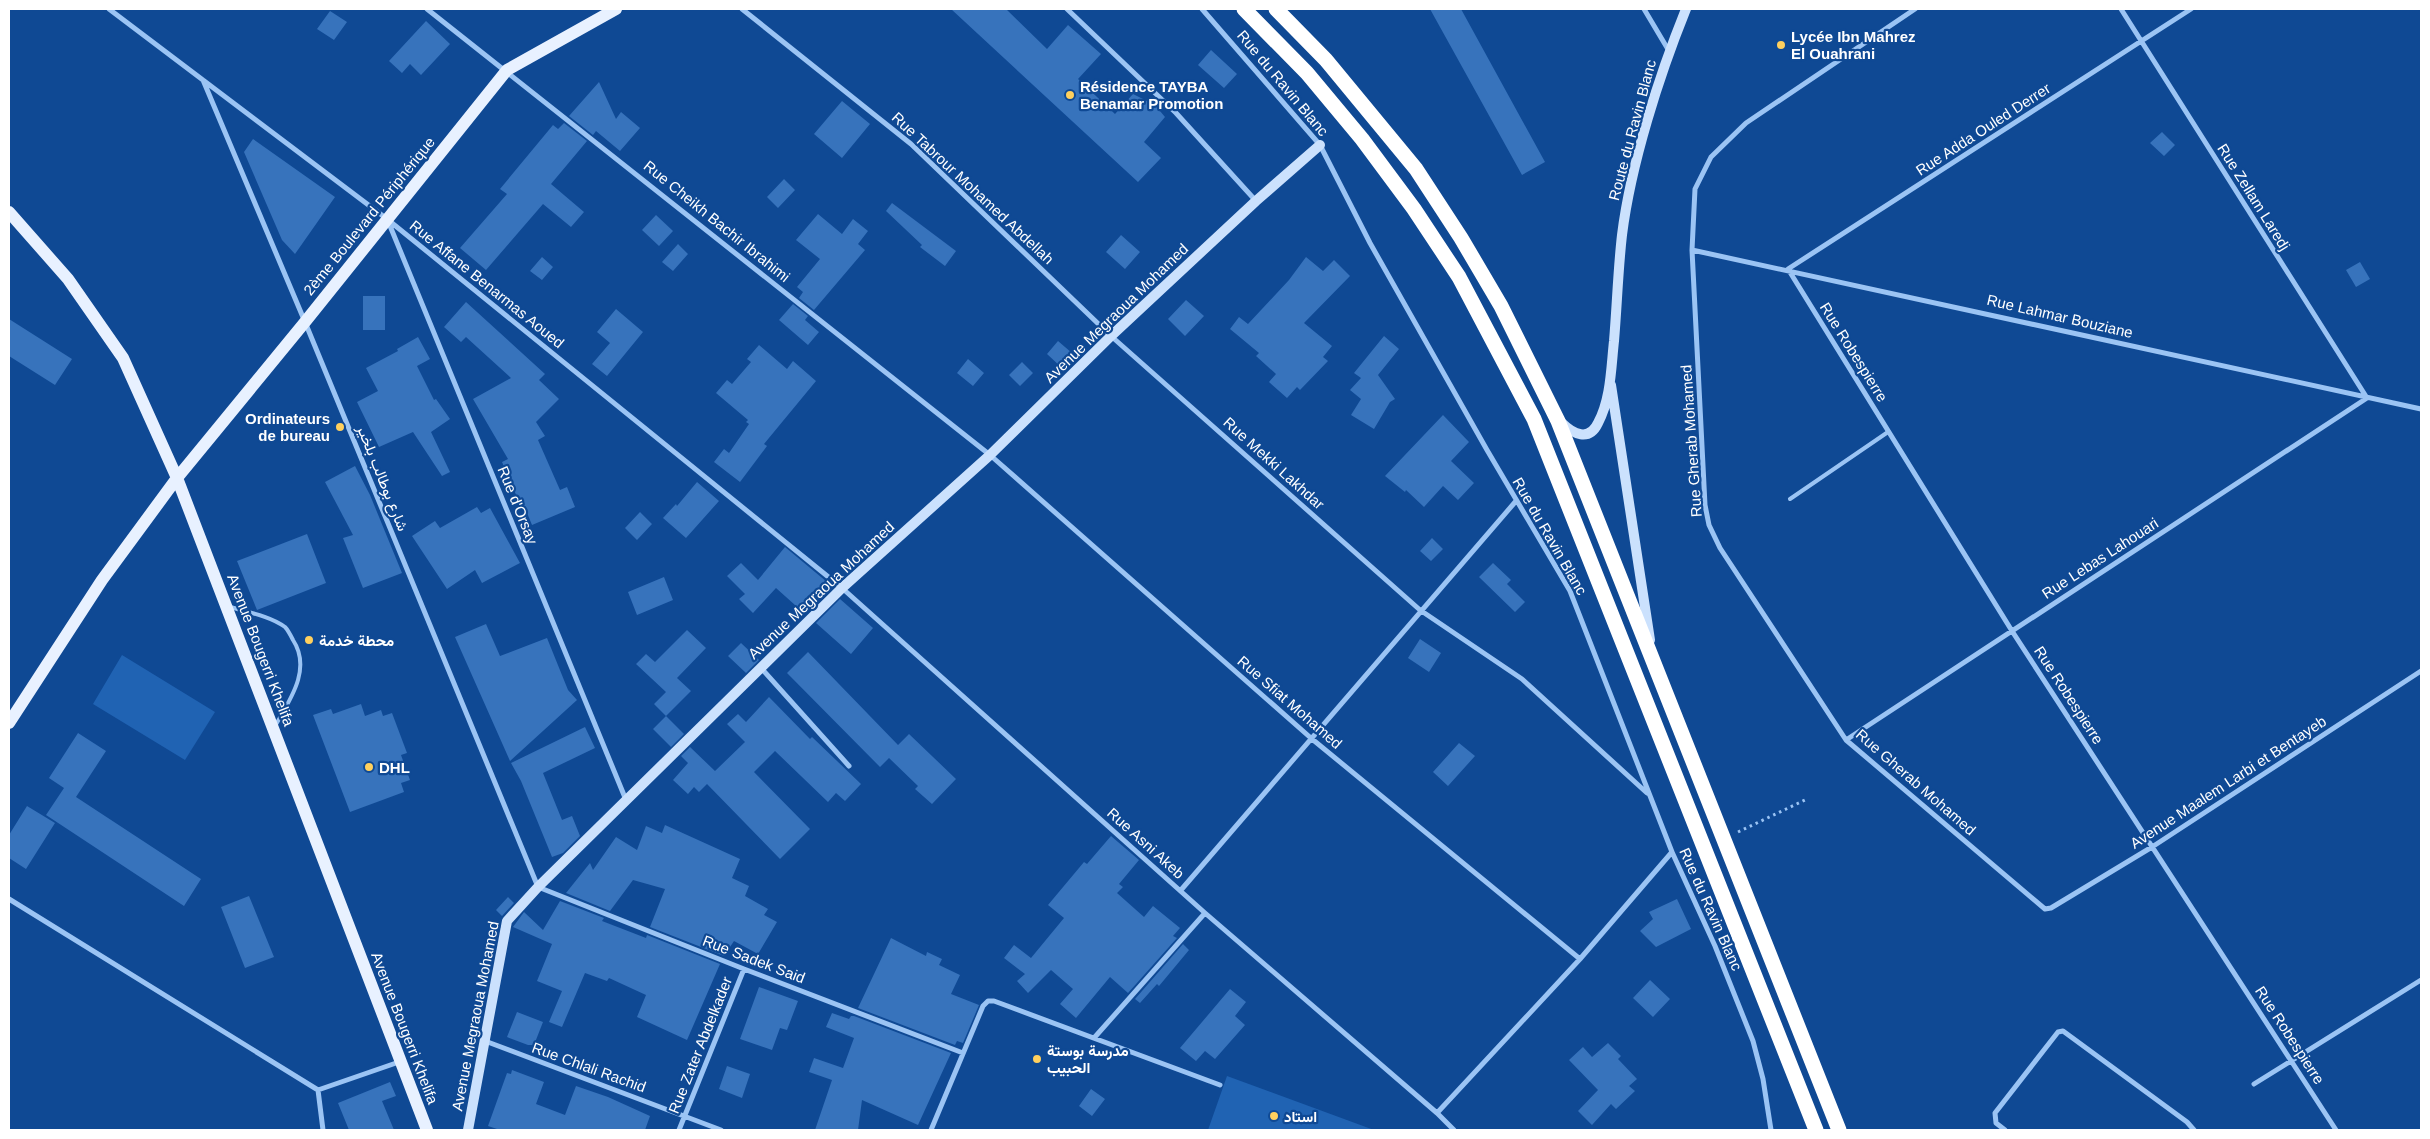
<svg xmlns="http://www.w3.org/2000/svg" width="2430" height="1139" font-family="Helvetica,Vazirmatn,sans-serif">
	<rect width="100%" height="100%" fill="#0f4994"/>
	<path fill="#2063b3" d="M122 655 215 712 185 760 93 704Z
		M1227 1076 1374 1130H1208Z"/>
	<path fill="#3773bc" d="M951 9H1006L1047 49 1068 25 1101 54 1078 79 1115 114 1133 94 1155 105 1165 117 1144 142 1161 158 1138 182Z
		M1430 9H1461L1545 162 1522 175Z
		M330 11 347 22 334 40 317 29Z
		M426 21 450 44 421 75 410 64 402 73 389 61Z
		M1211 50 1237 74 1224 88 1198 65Z
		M599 82 616 119 621 112 640 128 620 151 596 131 593 135 569 116Z
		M842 101 870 124 842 158 814 134Z
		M564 123 587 141 551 184 584 212 571 227 543 204 486 270 460 248 507 194 500 189 553 125 558 129Z
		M2162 132 2175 145 2164 156 2150 143Z
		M253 139 335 197 295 254 282 240 244 152Z
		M784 179 795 190 778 208 767 197Z
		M892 203 956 251 945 266 920 247 922 245 886 211Z
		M818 214 842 234 853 219 868 231 858 244 865 250 814 310 799 298 803 292 797 287 820 259 796 240Z
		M656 215 673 231 659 246 642 230Z
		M1121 235 1140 252 1125 269 1106 252Z
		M678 244 688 254 673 271 662 262Z
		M542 257 553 267 542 280 530 271Z
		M1306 257 1323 271 1334 260 1350 276 1304 323 1332 346 1323 357 1328 361 1300 390 1297 387 1287 398 1269 382 1276 374 1256 356 1259 353 1230 329 1239 317 1248 324 1289 280Z
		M2360 262 2370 279 2356 287 2346 270Z
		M363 296H385V330H363Z
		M1186 300 1204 316 1185 336 1168 319Z
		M466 302 545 374 539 380 559 399 536 422 545 436 538 440 560 490 567 487 575 507 532 525 523 503 520 504 502 462 508 459 473 399 511 378 466 337 461 342 444 327Z
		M793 304 808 316 805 320 819 332 808 345 779 320Z
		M616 309 643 332 607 376 592 364 610 343 597 332Z
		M9 319 72 359 55 385 9 356Z
		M1384 336 1399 349 1378 375 1395 399 1390 402 1374 429 1351 415 1361 399 1350 390 1361 378 1354 373Z
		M418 337 430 359 417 366 434 400 436 399 450 419 431 432 450 472 442 476 413 432 379 447 357 402 378 391 366 368 398 351 397 349Z
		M1058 341 1072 353 1061 367 1047 354Z
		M759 345 787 369 793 361 816 381 764 444 767 446 740 482 714 462 724 449 729 453 749 424 746 422 748 420 716 393 727 380 732 384 751 362 747 359Z
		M968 359 984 373 973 386 957 373Z
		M1022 362 1033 373 1020 386 1009 375Z
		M1443 415 1469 442 1451 461 1474 483 1458 500 1443 486 1424 507 1406 490 1405 492 1385 476Z
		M355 466 370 495 402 573 363 588 343 538 353 535 325 482Z
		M697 482 719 501 686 538 663 518 676 504 677 506Z
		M477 507 481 513 490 508 520 563 482 583 475 570 447 589 412 536 435 521 440 528Z
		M640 512 652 524 637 540 625 528Z
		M307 534 326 583 257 610 237 561Z
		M1432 538 1443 549 1431 561 1420 551Z
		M785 547 833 587 805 614 776 588 753 613 739 599 745 594 727 576 741 563 758 580Z
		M1493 563 1511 580 1507 584 1525 602 1515 612 1479 577Z
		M664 577 673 600 637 615 628 592Z
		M840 599 873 628 851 654 816 623Z
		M486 624 500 656 547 638 568 690 577 700 510 761 455 637Z
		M687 630 706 648 677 678 691 691 666 716 654 704 666 692 636 664 646 654 655 662Z
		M1420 639 1441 653 1429 672 1408 658Z
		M741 643 759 660 746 673 728 656Z
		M808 652 898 745 909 734 956 779 932 804 915 789 918 786 889 758 880 767 787 673Z
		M769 697 810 739 812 737 861 784 845 801 836 793 828 802 775 751 754 772 810 829 780 859 707 784 699 792 694 787 688 794 673 780 688 763 681 756 690 747 715 771 745 742 727 724 738 714 746 722Z
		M361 704 365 716 381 710 383 716 392 713 407 753 401 755 410 780 401 783 404 792 350 812 313 715 331 709 333 714Z
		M666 716 684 734 671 747 653 729Z
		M585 727 595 748 543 773 562 820 572 816 580 836 563 853 552 857 521 781 511 763Z
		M78 733 106 751 76 797 201 879 184 906 46 815 64 788 49 778Z
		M1459 743 1475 756 1448 786 1433 772Z
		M27 806 55 823 26 869 9 858V835Z
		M665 825 740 859 732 878 749 886 745 896 768 909 764 915 777 922 758 954 734 941 724 956 650 927 665 889 633 880 610 911 566 893 590 863 593 870 616 837 637 850 646 826 662 833Z
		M1111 836 1139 860 1119 884 1123 887 1117 893 1144 917 1153 906 1180 928 1173 936 1177 938 1128 993 1110 977 1076 1018 1060 1004 1073 989 1051 970 1028 993 1017 981 1025 974 1004 958 1014 945 1031 958 1064 918 1048 905 1084 862 1087 864Z
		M249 896 274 957 245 968 221 907Z
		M508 897 514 903 502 916 496 910Z
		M1677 899 1691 929 1656 947 1640 931 1653 919 1649 912Z
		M560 901 604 918 602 921 646 938 647 935 720 964 687 1040 637 1017 646 995 609 978 607 981 585 973 562 1027 549 1022 562 991 537 981 552 944 513 927 524 912 543 930Z
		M891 938 926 956 927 952 942 959 939 965 960 975 951 994 979 1005 963 1043 957 1041 955 1045 858 1008Z
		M1183 944 1189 950 1159 986 1157 984 1140 1003 1135 999Z
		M1650 980 1670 999 1653 1017 1633 998Z
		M759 987 798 1001 787 1030 780 1028 772 1050 740 1039Z
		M1230 989 1246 1002 1235 1016 1245 1025 1215 1059 1205 1051 1196 1061 1180 1048Z
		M517 1012 543 1022 534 1045H528L507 1037Z
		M832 1013 849 1019 851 1016H854L951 1053 918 1125 862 1100 858 1130H815L832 1080 809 1072 814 1058 843 1068 854 1038 826 1027Z
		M1608 1043 1621 1056 1618 1059 1637 1079 1629 1086 1635 1091 1616 1109 1611 1104 1592 1125 1578 1111 1598 1090 1569 1060 1583 1047 1592 1057Z
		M727 1066 750 1074 742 1098 719 1089Z
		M512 1070 544 1082 536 1104 565 1115 576 1086 608 1097 650 1116 645 1130H500L488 1126 507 1073 511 1074Z
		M390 1082 396 1096 382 1101 394 1130H349L338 1103Z
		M1091 1089 1105 1099 1092 1116 1079 1106Z"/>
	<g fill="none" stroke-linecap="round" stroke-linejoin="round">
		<path stroke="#9bc4f4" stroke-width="3" stroke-dasharray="2.5 4" stroke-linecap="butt" d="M1738 832 1805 800"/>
		<path stroke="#9bc4f4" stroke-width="4" d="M1790 499 1888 432
			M230 607C247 612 270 616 285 627 288 630 291 636 293 640 312 669 290 700 275 726"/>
		<path stroke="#9bc4f4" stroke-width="5" d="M109 9 387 219 842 588 1205 913 1437 1113 1454 1130
			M427 9 990 455 1312 739 1580 959
			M742 9 911 144 1111 336 1420 610 1522 679 1647 793
			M1067 9 1176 113 1256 201
			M1202 9 1320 145 1370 243 1487 450 1570 591 1672 852 1715 946 1753 1041 1763 1079 1771 1130
			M1644 9 1669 51
			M1915 9 1746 123 1711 157 1695 189 1692 250 1705 505 1709 525 1720 548 1846 740 2045 909 2051 908 2152 847 2421 671
			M2191 9 1788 269 2012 631 2336 1130
			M203 80 305 322 538 887 744 969 963 1053
			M388 221 626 800
			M1692 250 2421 409
			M761 668 849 766
			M1846 740 2367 398 2121 9
			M1181 890 1516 501
			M9 899 318 1090
			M1094 1038 1205 913
			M485 1041 721 1130
			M2254 1084 2421 980
			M318 1090 399 1062
			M318 1090 323 1130
			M1437 1113 1580 959 1672 852
			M679 1130 744 969
			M931 1130 983 1006 988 1001H994L1220 1085
			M2005 1130 1996 1123 1995 1113 2058 1032 2063 1031 2187 1122 2194 1130"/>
		<path stroke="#cbe1fd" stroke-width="10" d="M1611 385 1650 640
			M1562 423C1573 434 1589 442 1598 423 1611 399 1611 368 1614 341 1617 306 1618 270 1622 235 1631 163 1659 76 1686 9
			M468 1130 507 921 538 887 842 588 990 455 1111 336 1256 201 1320 145"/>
		<path stroke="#e8f1ff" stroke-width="12" d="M9 212 68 279 123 358 177 478 427 1130
			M9 723 102 580 177 478 305 322 507 70 616 9"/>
		<path stroke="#fff" stroke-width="15" d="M1244 9 1307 73 1362 139 1414 209 1459 277 1534 419 1816 1130
			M1276 9 1326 60 1416 169 1461 238 1501 306 1558 421 1839 1130"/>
	</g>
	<g fill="#ffd05e" stroke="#0f4994" stroke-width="2">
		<circle cx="1781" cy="45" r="5"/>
		<circle cx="1070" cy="95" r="5"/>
		<circle cx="340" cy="427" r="5"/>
		<circle cx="309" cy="640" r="5"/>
		<circle cx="369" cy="767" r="5"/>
		<circle cx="1037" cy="1059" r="5"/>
		<circle cx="1274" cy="1116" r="5"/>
	</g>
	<g text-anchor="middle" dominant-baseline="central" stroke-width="4.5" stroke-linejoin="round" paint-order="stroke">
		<g font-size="15" font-weight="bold" fill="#fff" stroke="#0f4994" text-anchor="start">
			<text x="1791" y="36">Lycée Ibn Mahrez<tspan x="1791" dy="17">El Ouahrani</tspan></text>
			<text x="1080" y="86">Résidence TAYBA<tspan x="1080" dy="17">Benamar Promotion</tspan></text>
			<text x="330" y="418" text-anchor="end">Ordinateurs<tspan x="330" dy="17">de bureau</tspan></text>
			<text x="319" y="640">محطة خدمة</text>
			<text x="379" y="767">DHL</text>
			<text x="1047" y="1050">مدرسة بوستة<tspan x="1047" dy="17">الحبيب</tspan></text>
			<text x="1284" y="1116">استاد</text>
		</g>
		<g font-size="15" fill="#fff" stroke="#0f4994">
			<text transform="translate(1283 83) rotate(50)">Rue du Ravin Blanc</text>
			<text transform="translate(1983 129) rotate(-33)">Rue Adda Ouled Derrer</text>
			<text transform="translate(1632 130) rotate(-75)">Route du Ravin Blanc</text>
			<text transform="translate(973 188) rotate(43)">Rue Tabrour Mohamed Abdellah</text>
			<text transform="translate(2254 197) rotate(58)">Rue Zellam Laredj</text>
			<text transform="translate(369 216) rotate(-51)">2ème Boulevard Périphérique</text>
			<text transform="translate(717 221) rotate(39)">Rue Cheikh Bachir Ibrahimi</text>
			<text transform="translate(487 284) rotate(39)">Rue Affane Benarmas Aoued</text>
			<text transform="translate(1116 313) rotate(-44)">Avenue Megraoua Mohamed</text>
			<text transform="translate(2060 316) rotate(13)">Rue Lahmar Bouziane</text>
			<text transform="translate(1854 352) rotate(58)">Rue Robespierre</text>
			<text transform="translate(1691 441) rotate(-94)">Rue Gherab Mohamed</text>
			<text transform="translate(1274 463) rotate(42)">Rue Mekki Lakhdar</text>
			<text transform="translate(383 478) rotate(68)">شارع بوطالب بلخير</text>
			<text transform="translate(518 505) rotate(68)">Rue d'Orsay</text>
			<text transform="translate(1550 536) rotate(60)">Rue du Ravin Blanc</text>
			<text transform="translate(2100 558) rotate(-33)">Rue Lebas Lahouari</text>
			<text transform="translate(821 590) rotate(-43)">Avenue Megraoua Mohamed</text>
			<text transform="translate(261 650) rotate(69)">Avenue Bougerri Khelifa</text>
			<text transform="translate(2069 695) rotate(57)">Rue Robespierre</text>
			<text transform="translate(1290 702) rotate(41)">Rue Sfiat Mohamed</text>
			<text transform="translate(1916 782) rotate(41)">Rue Gherab Mohamed</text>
			<text transform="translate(2228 782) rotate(-33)">Avenue Maalem Larbi et Bentayeb</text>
			<text transform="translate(1146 843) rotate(42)">Rue Asni Akeb</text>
			<text transform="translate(1711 909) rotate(66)">Rue du Ravin Blanc</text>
			<text transform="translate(754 959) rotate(21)">Rue Sadek Said</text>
			<text transform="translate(475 1016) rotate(-79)">Avenue Megraoua Mohamed</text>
			<text transform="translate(405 1028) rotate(69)">Avenue Bougerri Khelifa</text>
			<text transform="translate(2290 1035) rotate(57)">Rue Robespierre</text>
			<text transform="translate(700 1045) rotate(-68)">Rue Zater Abdelkader</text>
			<text transform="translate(589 1067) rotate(20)">Rue Chlali Rachid</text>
		</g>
	</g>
	<rect width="2430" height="1139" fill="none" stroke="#ffffff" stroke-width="20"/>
</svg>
